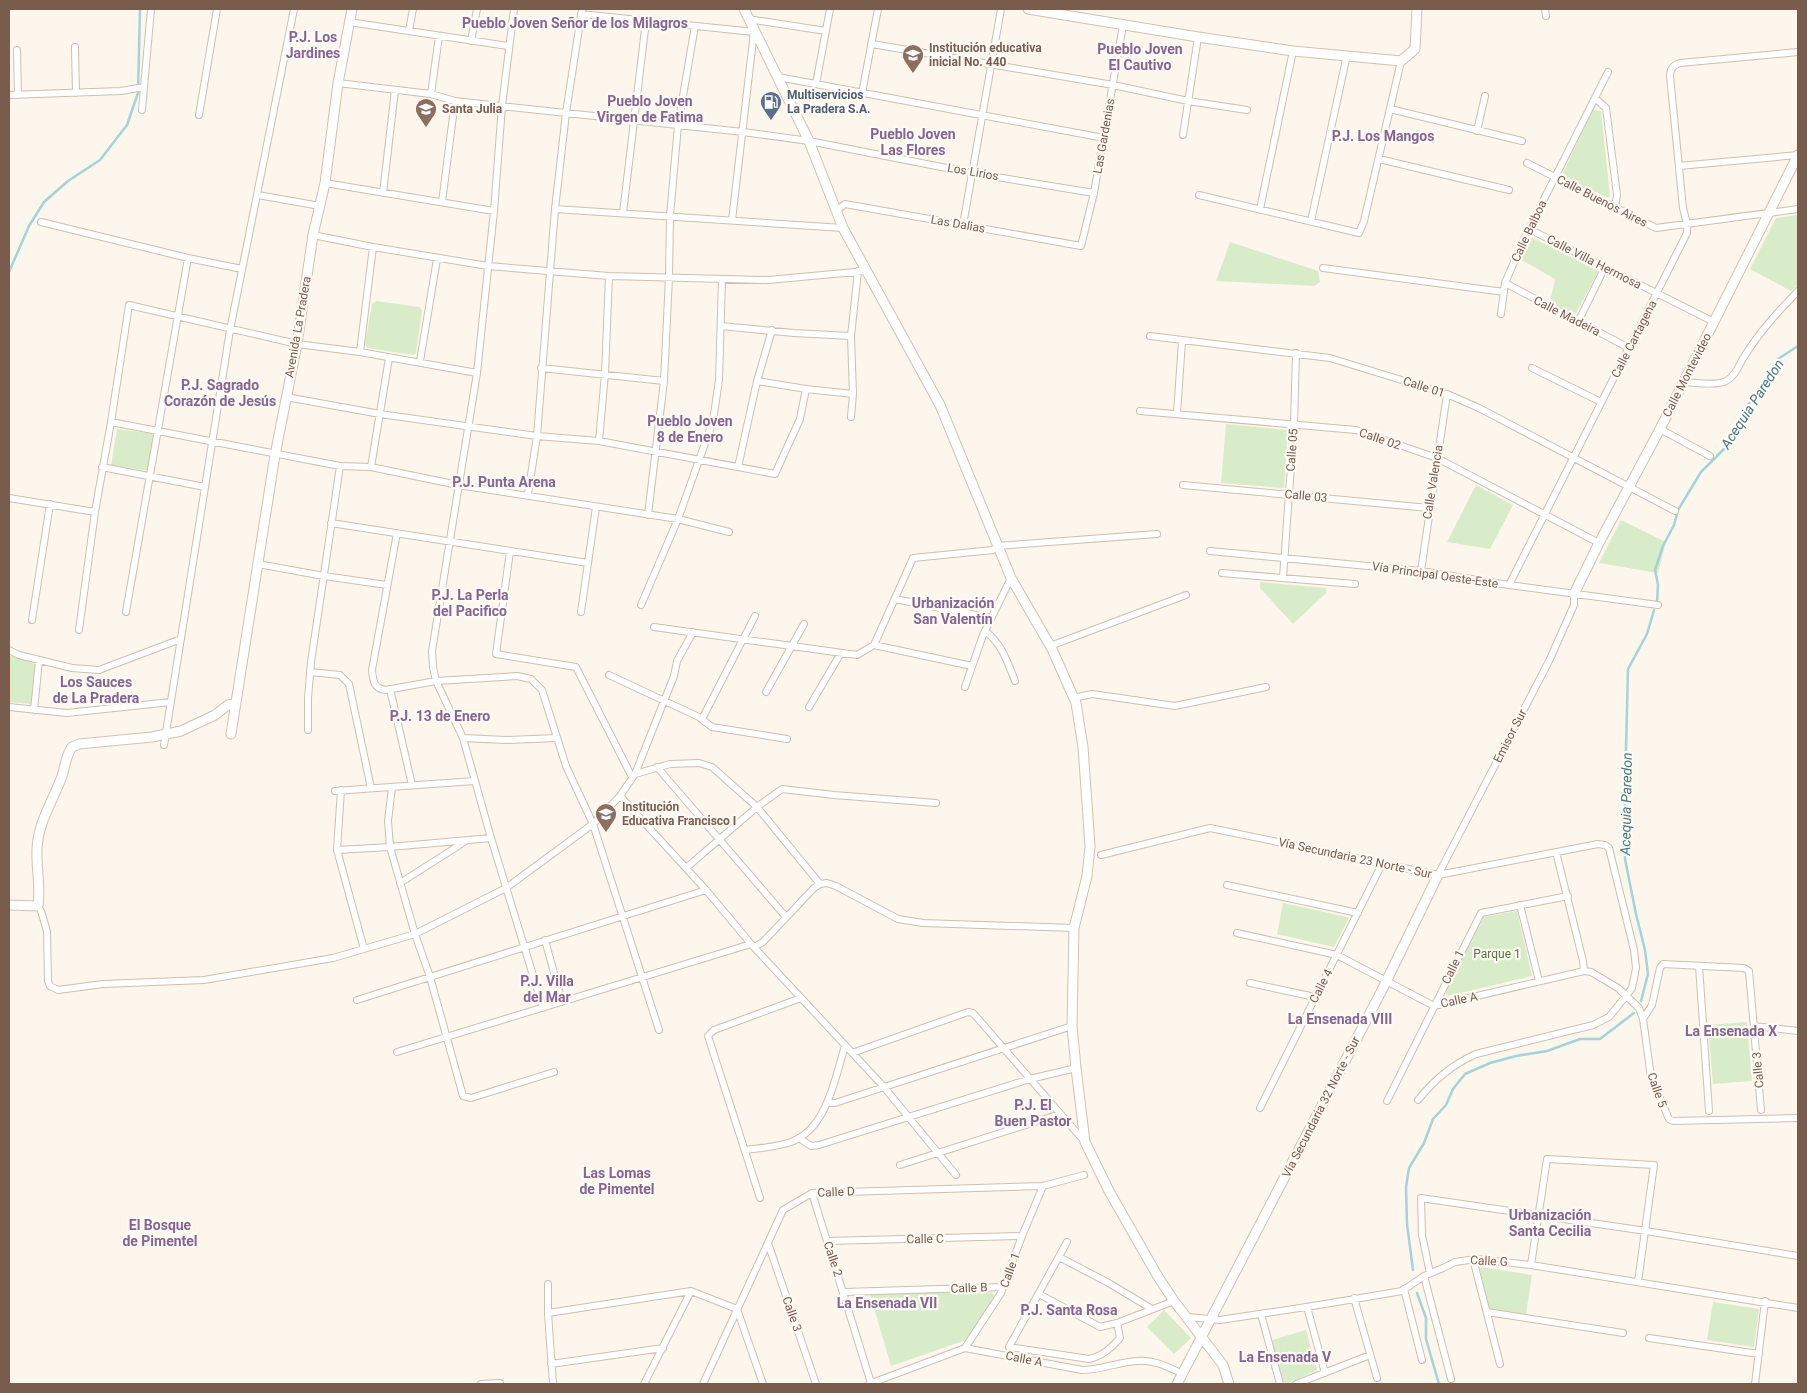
<svg xmlns="http://www.w3.org/2000/svg" width="1807" height="1393" font-family="Roboto,sans-serif">
	<rect width="100%" height="100%" fill="#fdf6ec"/>
	<path fill="#d8ecc9" d="M1592 110 1601 111 1610 196 1608 198 1564 176 1563 173Z
		M1798 215V285L1791 291 1750 269 1776 218Z
		M1531 237 1596 270 1598 272 1576 313 1572 314 1550 302 1555 279 1520 259Z
		M1230 242 1318 271 1320 282 1315 286 1216 281Z
		M376 301 420 307 422 311 416 353 413 355 368 348 365 345 372 304Z
		M1226 424 1288 430 1284 488 1221 483Z
		M117 429 155 434 149 471 111 465Z
		M1476 485 1513 505 1490 549 1447 542Z
		M1621 520 1666 542 1658 573 1599 563Z
		M1260 582 1326 588V593L1293 624 1260 588Z
		M9 655 35 664 31 704 9 702Z
		M1283 903 1347 917 1349 918 1334 947 1277 934Z
		M1517 911 1532 976 1448 996 1445 992 1483 917Z
		M1747 1022 1752 1081 1713 1084 1708 1025Z
		M1481 1267 1532 1275 1526 1314 1490 1310 1480 1271Z
		M991 1292 995 1296 966 1340 891 1366 870 1294Z
		M1713 1302 1759 1309 1754 1347 1707 1340Z
		M1164 1310 1191 1338 1174 1354 1147 1327Z
		M1306 1330 1317 1370 1288 1383 1283 1382 1272 1340Z"/>
	<g fill="none" stroke-linecap="round" stroke-linejoin="round">
		<path stroke="#a5d3da" stroke-width="2.5" d="M9 272 29 226 44 202 68 181 100 160 127 125 138 93 140 9
			M1657 602 1658 585 1655 570 1663 546 1674 525 1678 510 1701 472 1728 445 1741 416 1778 359 1798 346
			M1641 1001 1648 974 1645 950 1636 914 1625 859V789L1628 669 1647 634 1654 610
			M1413 1270 1407 1224 1406 1187 1409 1168 1424 1143 1433 1119 1446 1105 1453 1089 1465 1074 1490 1063 1516 1056 1547 1051 1580 1039H1600L1634 1013
			M1417 1293 1426 1318V1339L1439 1384"/>
		<g stroke="#d1beb0" stroke-width="8">
			<path id="street" d="M514 9 502 106 494 211 477 373 432 651 433 667 436 681 463 738 491 838 543 1008
				M1545 9 1546 16
				M581 14 754 32 732 220
				M748 19 826 31
				M349 22 508 46
				M409 31 413 9
				M471 41 477 9
				M872 44 1113 85 1188 101 1247 110
				M75 47 76 93
				M17 50 18 95
				M778 77 1104 138
				M338 83 431 94 455 101 743 132 809 141 972 173 1094 193
				M816 84 830 9
				M862 93 878 9
				M431 94 439 36
				M9 95 121 91 144 87
				M1595 98 1606 108 1617 195 1615 207
				M1390 109 1522 141
				M142 110 151 9
				M199 115 217 9
				M1477 131 1485 96
				M1183 135 1198 37
				M1379 159 1509 190
				M1527 163 1656 228 1798 209
				M1679 166 1798 155
				M325 183 494 211
				M383 193 395 90
				M258 195 320 206
				M1199 195 1359 233 1364 221 1401 61
				M442 202 455 101
				M555 209 843 228
				M1260 209 1293 51
				M836 211 845 204 1081 246 1094 193 1123 25
				M623 213 646 21
				M1311 221 1347 55
				M41 222 188 258 242 269
				M963 225 1001 9
				M1529 229 1714 322
				M313 235 373 247 488 266 609 276 768 280 866 271
				M1323 268 1504 292
				M1505 283 1629 348
				M1501 314 1505 283 1525 237 1608 72
				M1578 322 1605 267
				M721 326 794 333 851 336
				M1150 336 1330 358 1447 394 1479 408 1675 511
				M360 352 373 247
				M420 361 437 259
				M541 368 664 381
				M1532 368 1601 402
				M757 381 806 389 853 394
				M1684 382C1694 383 1717 386 1726 381 1734 377 1738 368 1742 360 1760 331 1775 315 1798 291
				M286 397 380 414 537 436 599 441 775 474 800 419 806 389
				M1140 411 1356 430 1437 458 1599 543
				M1177 414 1182 341
				M851 417 853 394 851 336 858 271
				M111 422 340 466 371 467 458 485 678 519 729 532
				M1660 429 1710 456
				M599 441 605 374 609 276
				M102 467 205 487
				M371 467 389 358
				M738 467 757 381 772 330
				M1183 485 1429 508
				M528 494 537 436 555 209 566 113 582 9
				M9 498 95 512
				M648 515 664 381 669 277 670 216 678 125 695 26
				M331 523 588 563
				M397 533 372 670C373 681 374 689 386 690L436 681 517 676 531 679 542 690 566 766 593 824 659 1030
				M510 551 496 654 576 667 632 777
				M1210 551 1421 571 1509 585 1658 605
				M258 564 324 576 387 585
				M1421 571 1447 394
				M1222 573 1355 584
				M1283 578 1294 424 1296 353
				M1509 585 1687 233V224L1683 208 1670 76C1670 70 1673 65 1680 63L1798 52
				M895 599 991 618
				M641 605 678 519 713 421 719 380 722 279
				M126 612 188 258
				M581 612 596 507
				M32 620 50 504
				M654 627 857 655 874 645 972 666
				M79 630 95 512 111 422 129 305 297 344 360 352 477 373
				M985 631C1001 642 1008 663 1015 681
				M874 645 913 558 993 550 997 546 1157 534
				M1050 646 1186 595
				M9 650 19 655 72 668 99 670 181 639
				M310 672 340 675 349 684 371 788
				M609 675 699 717 712 727 787 739
				M965 687 983 635 1011 578
				M390 689 412 785
				M766 692 804 624
				M1073 698 1092 694 1175 706 1266 687
				M9 707 67 713 171 702
				M809 707 841 653
				M34 710 39 660
				M702 719 755 616
				M308 730V698L311 662 340 466
				M463 738 506 740 557 738
				M164 745 230 330 294 9
				M657 767 786 917
				M635 774 674 676 677 661 693 632
				M392 787 388 821 390 847 415 934 430 977 463 1096 471 1098 554 1072
				M341 790 337 850 364 949
				M335 791 474 781
				M620 796 706 890 751 944 883 1086 956 1175
				M337 850 390 847 491 838
				M1556 852 1583 961 1584 971
				M1101 855 1210 828 1438 875 1598 844 1605 845 1609 848 1634 950 1636 968 1632 988 1626 996 1609 1017 1593 1025 1476 1054C1451 1065 1434 1080 1418 1100
				M686 868 757 807 782 789 834 795 936 803
				M1438 875 1549 661 1574 605V594
				M400 883 466 841
				M1227 885 1358 913
				M1520 905 1539 981
				M41 911 47 931 48 981 50 986 58 990 103 984 204 980 333 958 415 934 506 888 593 824 620 796 635 774 670 764 699 763 712 767 757 807 820 884
				M1237 933 1337 955 1434 1006 1584 971 1591 972 1618 988 1639 1008 1643 1019 1651 1077 1669 1119 1673 1121 1798 1118
				M545 940 562 1002
				M754 947 763 942 814 888 820 884 827 883 836 886 898 919 923 923 1074 928
				M1699 966 1709 1111
				M1250 983 1315 997
				M357 1000 706 890
				M1643 1019 1652 1005 1660 968 1663 964 1744 968 1749 971 1761 1110
				M1754 1026 1798 1031
				M397 1052 751 944
				M852 1053 968 1012 973 1013 1085 1142
				M1387 1101 1481 913 1568 896
				M828 1103H835L1072 1026
				M1260 1108 1382 864
				M799 1138 811 1146 819 1145 1030 1079 1076 1068
				M745 1150C760 1148 777 1147 791 1142 827 1129 835 1078 845 1046
				M900 1165 1060 1114
				M812 1193 871 1383
				M760 1198 708 1036 714 1030 801 998
				M827 1241 1022 1236
				M1067 1242 1009 1347 1089 1359C1103 1356 1111 1348 1120 1338L1117 1323
				M768 1243 816 1384
				M1059 1257 1107 1282 1152 1309
				M1473 1259 1500 1364
				M1531 1265 1547 1159 1654 1165 1638 1282
				M1430 1273 1422 1235 1421 1198 1646 1231 1798 1256
				M1424 1276 1451 1379
				M548 1284V1313L553 1384
				M1404 1289 1422 1360
				M844 1292 1003 1287
				M1039 1294 1100 1327 1117 1323 1174 1301
				M1354 1298 1377 1378
				M1307 1307 1325 1373
				M1487 1312 1623 1333
				M548 1313 691 1291 737 1309 763 1384
				M1261 1314 1280 1384
				M1187 1317 1220 1320 1319 1305 1402 1291 1424 1276 1443 1268 1455 1262 1476 1259 1531 1265 1798 1308
				M1649 1338 1759 1354
				M965 1348 1001 1293 1022 1236 1043 1186
				M551 1364 663 1348
				M481 1384 500 1383V1384
				M644 1384 691 1291
				M703 1384 783 1210 812 1193 1043 1186 1084 1175
				M869 1384 965 1348 1082 1370C1101 1370 1118 1362 1137 1361 1153 1359 1168 1367 1183 1374
				M1296 1384 1370 1355
				M1755 1384 1765 1301"/>
		</g>
		<g stroke="#d6c0b0" stroke-width="11">
			<path id="secondary" d="M744 9 809 141 843 228 940 405 1011 578 1052 649 1076 703 1083 747 1090 846 1087 876 1074 928 1072 1026 1076 1068 1085 1142 1109 1191 1157 1275 1174 1301 1223 1365 1229 1384
				M1028 9 1198 37 1293 51 1401 61 1415 49 1417 9
				M1574 594 1599 543 1660 429 1798 155
				M231 734 275 455 297 344 313 235 325 183 338 83 352 9
				M9 905 38 906C41 888 36 868 37 849 38 822 53 801 62 776 65 767 66 755 72 747L79 744 152 737 181 731 215 715 228 705 236 704
				M1177 1384 1382 990 1438 875"/>
		</g>
		<use href="#street" stroke="#fff" stroke-width="6"/>
		<use href="#secondary" stroke="#fff" stroke-width="9"/>
	</g>
	<defs>
		<g id="school-pin" transform="scale(1.125)"><path d="M0 17L-7.5 6A9.5 9.5 0 1 1 7.5 6Z" fill="#8d6e63" stroke="#fffaf3"/><path d="M0-5L7-2L0 1L-7-2ZM-4 1L0 2.5L4 1V4Q0 6-4 4Z" fill="#fff"/></g>
		<g id="fuel-pin" transform="scale(1.125)"><path d="M0 17L-7.5 6A9.5 9.5 0 1 1 7.5 6Z" fill="#5c6f8a" stroke="#fffaf3"/><path d="M-5.5-6h7V0h2V4h1.3V-2.5L3-4.5l.8-.8L6-3V5H2.5V1h-1V6h-7ZM-4.2-4.7v3.2H.2V-4.7Z" fill="#fff"/></g>
	</defs>
	<g fill-rule="evenodd">
		<use href="#school-pin" x="913" y="55"/>
		<use href="#fuel-pin" x="771" y="102"/>
		<use href="#school-pin" x="426" y="109"/>
		<use href="#school-pin" x="606" y="814"/>
	</g>
	<g text-anchor="middle" dominant-baseline="central" stroke-width="4.5" stroke-linejoin="round" paint-order="stroke">
		<g font-size="12" font-weight="bold" fill="#785e54" stroke="#fffaf3" text-anchor="start">
			<text x="929" y="48">Institución educativa<tspan x="929" dy="14">inicial No. 440</tspan></text>
			<text x="442" y="109">Santa Julia</text>
			<text x="622" y="807">Institución<tspan x="622" dy="14">Educativa Francisco I</tspan></text>
		</g>
		<g font-size="12" font-weight="bold" fill="#4e5e75" stroke="#fffaf3" text-anchor="start">
			<text x="787" y="95">Multiservicios<tspan x="787" dy="14">La Pradera S.A.</tspan></text>
		</g>
		<g font-size="12" fill="#7a5c4d" stroke="#fffaf3">
			<text transform="translate(1104 136) rotate(-80)">Las Gardenias</text>
			<text transform="translate(973 172) rotate(10)">Los Lirios</text>
			<text transform="translate(1602 201) rotate(27)">Calle Buenos Aires</text>
			<text transform="translate(958 224) rotate(10)">Las Dalias</text>
			<text transform="translate(1529 231) rotate(-65)">Calle Balboa</text>
			<text transform="translate(1594 262) rotate(27)">Calle Villa Hermosa</text>
			<text transform="translate(1567 316) rotate(27)">Calle Madeira</text>
			<text transform="translate(298 327) rotate(-80)">Avenida La Pradera</text>
			<text transform="translate(1634 339) rotate(-63)">Calle Cartagena</text>
			<text transform="translate(1687 375) rotate(-63)">Calle Montevideo</text>
			<text transform="translate(1424 387) rotate(18)">Calle 01</text>
			<text transform="translate(1380 439) rotate(19)">Calle 02</text>
			<text transform="translate(1292 450) rotate(-86)">Calle 05</text>
			<text transform="translate(1433 482) rotate(-81)">Calle Valencia</text>
			<text transform="translate(1306 496) rotate(5)">Calle 03</text>
			<text transform="translate(1435 575) rotate(8)">Vía Principal Oeste-Este</text>
			<text transform="translate(1510 736) rotate(-63)">Emisor Sur</text>
			<text transform="translate(1355 858) rotate(12)">Vía Secundaria 23 Norte - Sur</text>
			<text transform="translate(1453 967) rotate(-64)">Calle 1</text>
			<text transform="translate(1321 986) rotate(-63)">Calle 4</text>
			<text transform="translate(1459 1000) rotate(-12)">Calle A</text>
			<text transform="translate(1758 1070) rotate(-95)">Calle 3</text>
			<text transform="translate(1657 1090) rotate(71)">Calle 5</text>
			<text transform="translate(1321 1107) rotate(-63)">Vía Secundaria 32 Norte - Sur</text>
			<text transform="translate(836 1192) rotate(-2)">Calle D</text>
			<text transform="translate(925 1239) rotate(-1)">Calle C</text>
			<text transform="translate(833 1259) rotate(72)">Calle 2</text>
			<text transform="translate(1489 1261) rotate(3)">Calle G</text>
			<text transform="translate(1010 1270) rotate(-70)">Calle 1</text>
			<text transform="translate(969 1288) rotate(-2)">Calle B</text>
			<text transform="translate(792 1314) rotate(71)">Calle 3</text>
			<text transform="translate(1024 1359) rotate(11)">Calle A</text>
		</g>
		<g font-size="12" fill="#537a41" stroke="#fffaf3">
			<text x="1497" y="954">Parque 1</text>
		</g>
		<g font-size="14" font-weight="bold" fill="#846695" stroke="#fffaf3">
			<text x="575" y="23">Pueblo Joven Señor de los Milagros</text>
			<text x="313" y="37">P.J. Los<tspan x="313" dy="16">Jardines</tspan></text>
			<text x="1140" y="49">Pueblo Joven<tspan x="1140" dy="16">El Cautivo</tspan></text>
			<text x="650" y="101">Pueblo Joven<tspan x="650" dy="16">Virgen de Fatima</tspan></text>
			<text x="913" y="134">Pueblo Joven<tspan x="913" dy="16">Las Flores</tspan></text>
			<text x="1383" y="136">P.J. Los Mangos</text>
			<text x="220" y="385">P.J. Sagrado<tspan x="220" dy="16">Corazón de Jesús</tspan></text>
			<text x="690" y="421">Pueblo Joven<tspan x="690" dy="16">8 de Enero</tspan></text>
			<text x="504" y="482">P.J. Punta Arena</text>
			<text x="470" y="595">P.J. La Perla<tspan x="470" dy="16">del Pacifico</tspan></text>
			<text x="953" y="603">Urbanización<tspan x="953" dy="16">San Valentín</tspan></text>
			<text x="96" y="682">Los Sauces<tspan x="96" dy="16">de La Pradera</tspan></text>
			<text x="440" y="716">P.J. 13 de Enero</text>
			<text x="547" y="981">P.J. Villa<tspan x="547" dy="16">del Mar</tspan></text>
			<text x="1340" y="1019">La Ensenada VIII</text>
			<text x="1731" y="1031">La Ensenada X</text>
			<text x="1033" y="1105">P.J. El<tspan x="1033" dy="16">Buen Pastor</tspan></text>
			<text x="617" y="1173">Las Lomas<tspan x="617" dy="16">de Pimentel</tspan></text>
			<text x="1550" y="1215">Urbanización<tspan x="1550" dy="16">Santa Cecilia</tspan></text>
			<text x="160" y="1225">El Bosque<tspan x="160" dy="16">de Pimentel</tspan></text>
			<text x="887" y="1303">La Ensenada VII</text>
			<text x="1069" y="1310">P.J. Santa Rosa</text>
			<text x="1285" y="1357">La Ensenada V</text>
		</g>
		<g font-size="14" font-style="italic" fill="#437c86" stroke="#fffaf3">
			<text transform="translate(1752 404) rotate(-57)">Acequia Paredon</text>
			<text transform="translate(1626 804) rotate(-89)">Acequia Paredon</text>
		</g>
	</g>
	<rect width="1807" height="1393" fill="none" stroke="#7a5c4d" stroke-width="20"/>
</svg>
